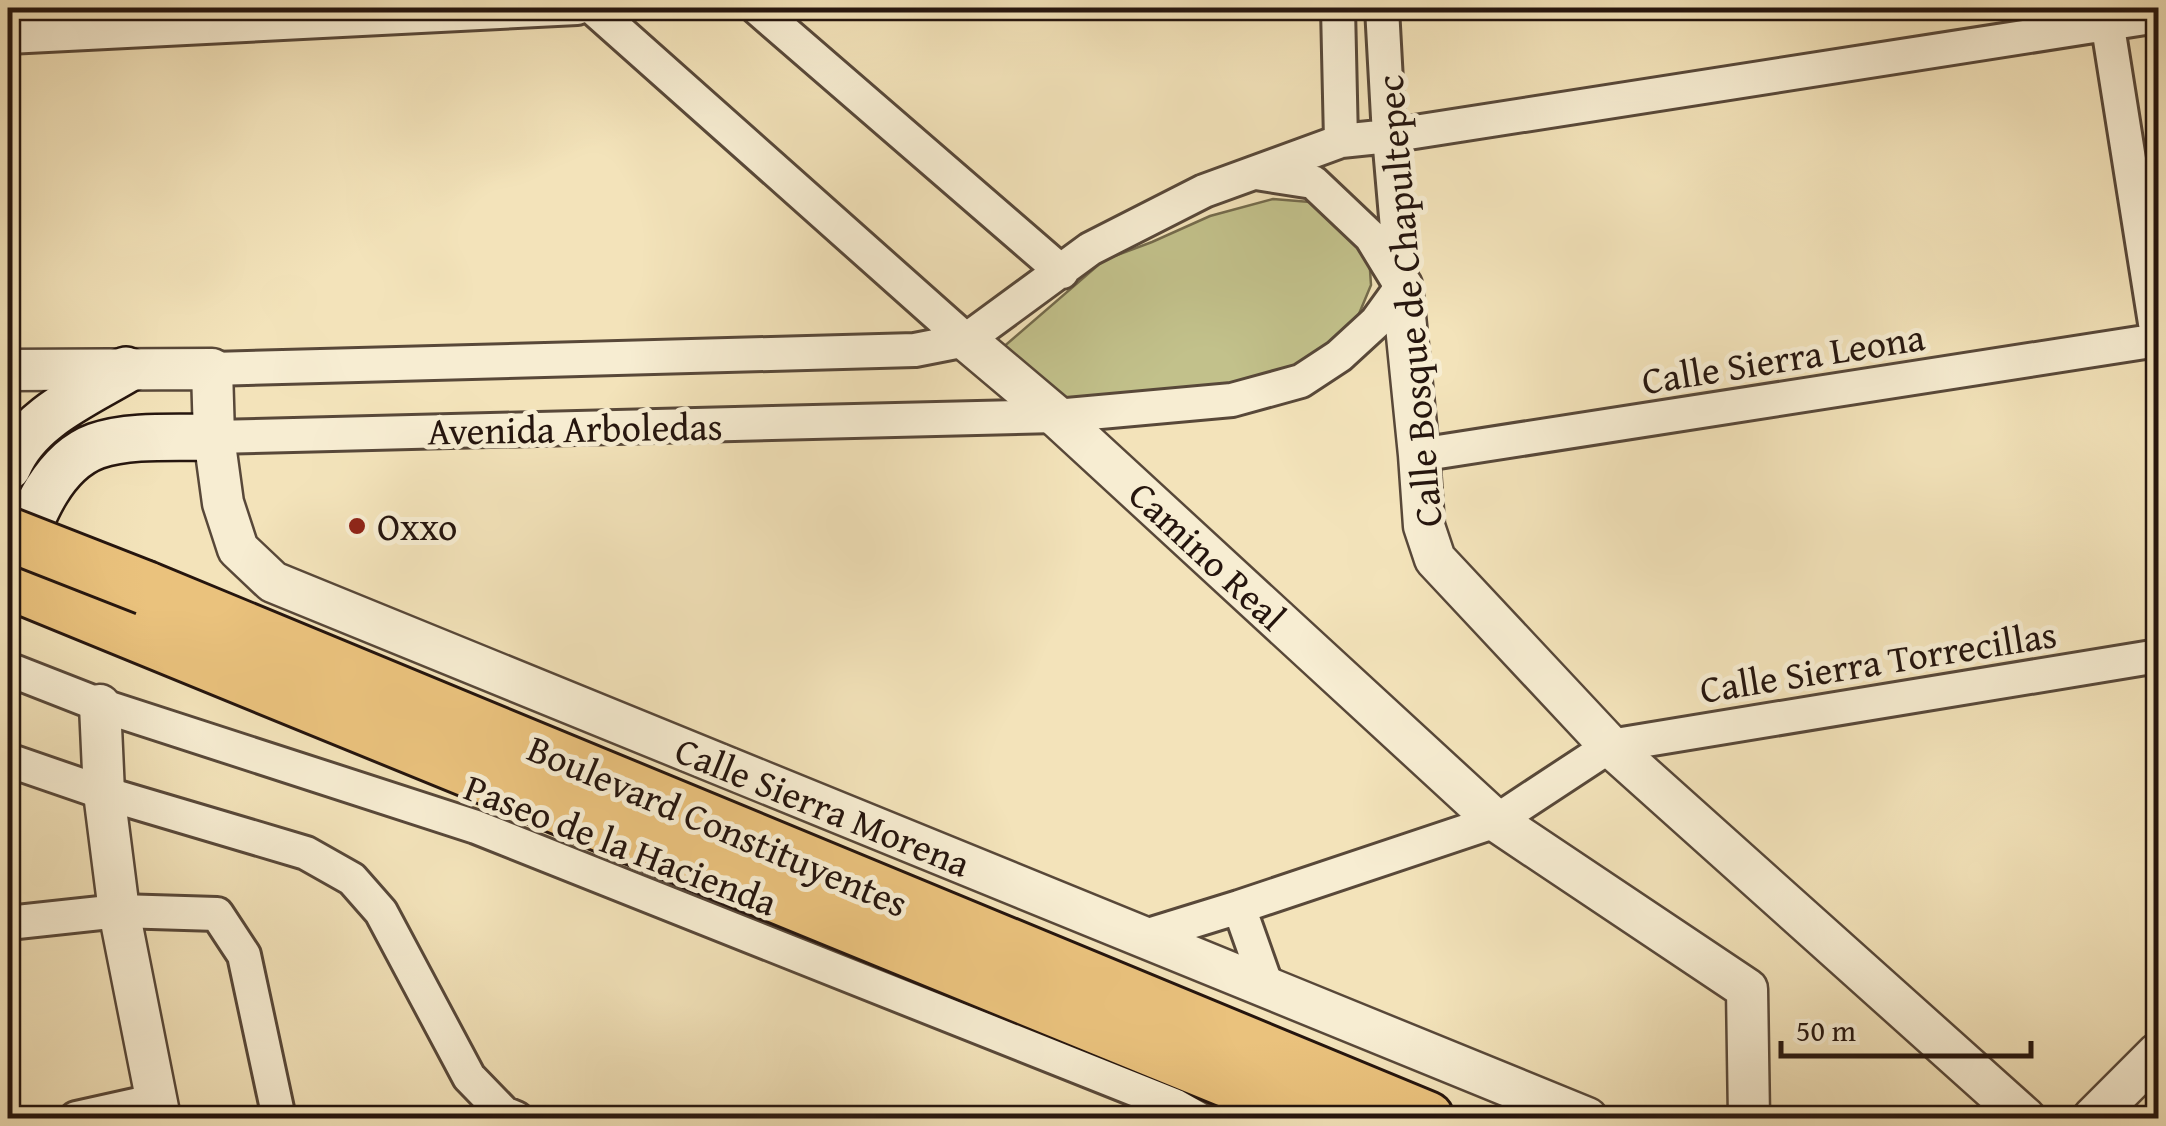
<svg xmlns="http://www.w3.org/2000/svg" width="2166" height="1126" font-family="'Gentium Book Plus',serif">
	<rect width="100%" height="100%" fill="#f3e3ba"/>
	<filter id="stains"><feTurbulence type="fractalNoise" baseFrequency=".002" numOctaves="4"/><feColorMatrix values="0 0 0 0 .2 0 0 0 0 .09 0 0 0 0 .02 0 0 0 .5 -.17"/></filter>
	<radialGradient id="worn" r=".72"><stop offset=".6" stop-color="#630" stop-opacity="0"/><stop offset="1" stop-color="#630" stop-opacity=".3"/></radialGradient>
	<path fill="#c2c18b" stroke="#746b4c" stroke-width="2.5" d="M1273 199 1310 202 1343 221 1369 255 1371 285 1356 321 1334 349 1237 395 1073 410 1001 349 1104 260 1152 242 1210 216Z"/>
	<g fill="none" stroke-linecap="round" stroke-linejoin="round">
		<g stroke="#584839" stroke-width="38">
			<path id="minor" d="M593 8 966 340
				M757 8 1062 272
				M1338 8 1341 141
				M1382 8 1389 136 1402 286
				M2105 8 2158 342
				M8 37 577 8
				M1256 173 1313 182 1371 237 1399 283
				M212 369 915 350 966 340 1090 249 1204 191 1341 141 1389 136 2158 16
				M214 437 1056 416 1232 400 1301 381 1339 356 1376 322 1402 286
				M1419 455 2158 340
				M8 669 100 705 476 827 1174 1105 1197 1118
				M8 760 104 793 306 853 352 879 381 912 469 1077 504 1113 516 1118
				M1239 907 1268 989
				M8 923 119 911 217 914 244 955 279 1118
				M1142 937 1239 907 1496 821 1610 746 2158 656
				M76 1118 157 1100"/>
		</g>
		<g stroke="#584839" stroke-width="45">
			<path id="tertiary" d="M1402 286 1419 455 1424 526 1435 559 1610 746 2025 1118
				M966 340 1056 416 1496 821 1747 989 1749 1118
				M8 370 212 369 214 437 223 503 238 549 273 582 1587 1118
				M100 705 104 793 119 911 160 1118
				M2093 1118 2158 1053"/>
		</g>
		<g stroke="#25150e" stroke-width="50">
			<path id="secondary" d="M8 467C27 419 84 395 126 370
				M10 573C28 529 47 464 96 446 130 434 178 438 214 437"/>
		</g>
		<g stroke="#25150e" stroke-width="58">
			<path id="trunk" d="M8 582 1319 1118
				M146 588 1427 1118"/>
		</g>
		<use href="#minor" stroke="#f7edd2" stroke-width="32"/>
		<use href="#tertiary" stroke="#f7edd2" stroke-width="40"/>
		<use href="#secondary" stroke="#f7edd2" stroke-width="45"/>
		<use href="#trunk" stroke="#eac27d" stroke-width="52"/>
		<g stroke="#25150e" stroke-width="58" stroke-linecap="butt">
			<path id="trunk-bridge" d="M8 534 146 588"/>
		</g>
		<use href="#trunk-bridge" stroke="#eac27d" stroke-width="52"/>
	</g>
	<circle fill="#8f2418" stroke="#f7edd2" stroke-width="4" cx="357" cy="526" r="10"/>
	<g text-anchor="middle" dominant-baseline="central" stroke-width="10" stroke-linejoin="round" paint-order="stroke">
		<g font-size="38" fill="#25150e" stroke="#f7edd2">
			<text transform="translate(1408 301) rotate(-95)">Calle Bosque de Chapultepec</text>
			<text transform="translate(1783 358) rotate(-9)">Calle Sierra Leona</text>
			<text transform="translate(575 428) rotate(-1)">Avenida Arboledas</text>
			<text transform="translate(1208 555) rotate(43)">Camino Real</text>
			<text transform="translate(1878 661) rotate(-9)">Calle Sierra Torrecillas</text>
			<text transform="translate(823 806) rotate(22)">Calle Sierra Morena</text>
			<text transform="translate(718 825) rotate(23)">Boulevard Constituyentes</text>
			<text transform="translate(621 844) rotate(21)">Paseo de la Hacienda</text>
		</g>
		<g font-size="38" fill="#25150e" stroke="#f7edd2" text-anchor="start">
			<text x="377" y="526">Oxxo</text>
		</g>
	</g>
	<rect width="2166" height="1126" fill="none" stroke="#f3e3ba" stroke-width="40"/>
	<rect x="10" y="10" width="2146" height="1106" fill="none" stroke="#25150e" stroke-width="5"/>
	<rect x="20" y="20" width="2126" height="1086" fill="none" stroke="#25150e" stroke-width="2.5"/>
	<path d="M1781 1041v15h250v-15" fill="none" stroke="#25150e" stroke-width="5"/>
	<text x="1796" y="1041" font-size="30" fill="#25150e" stroke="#f7edd2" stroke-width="8" paint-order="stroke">50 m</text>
	<rect width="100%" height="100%" filter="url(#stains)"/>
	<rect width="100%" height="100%" fill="url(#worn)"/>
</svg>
